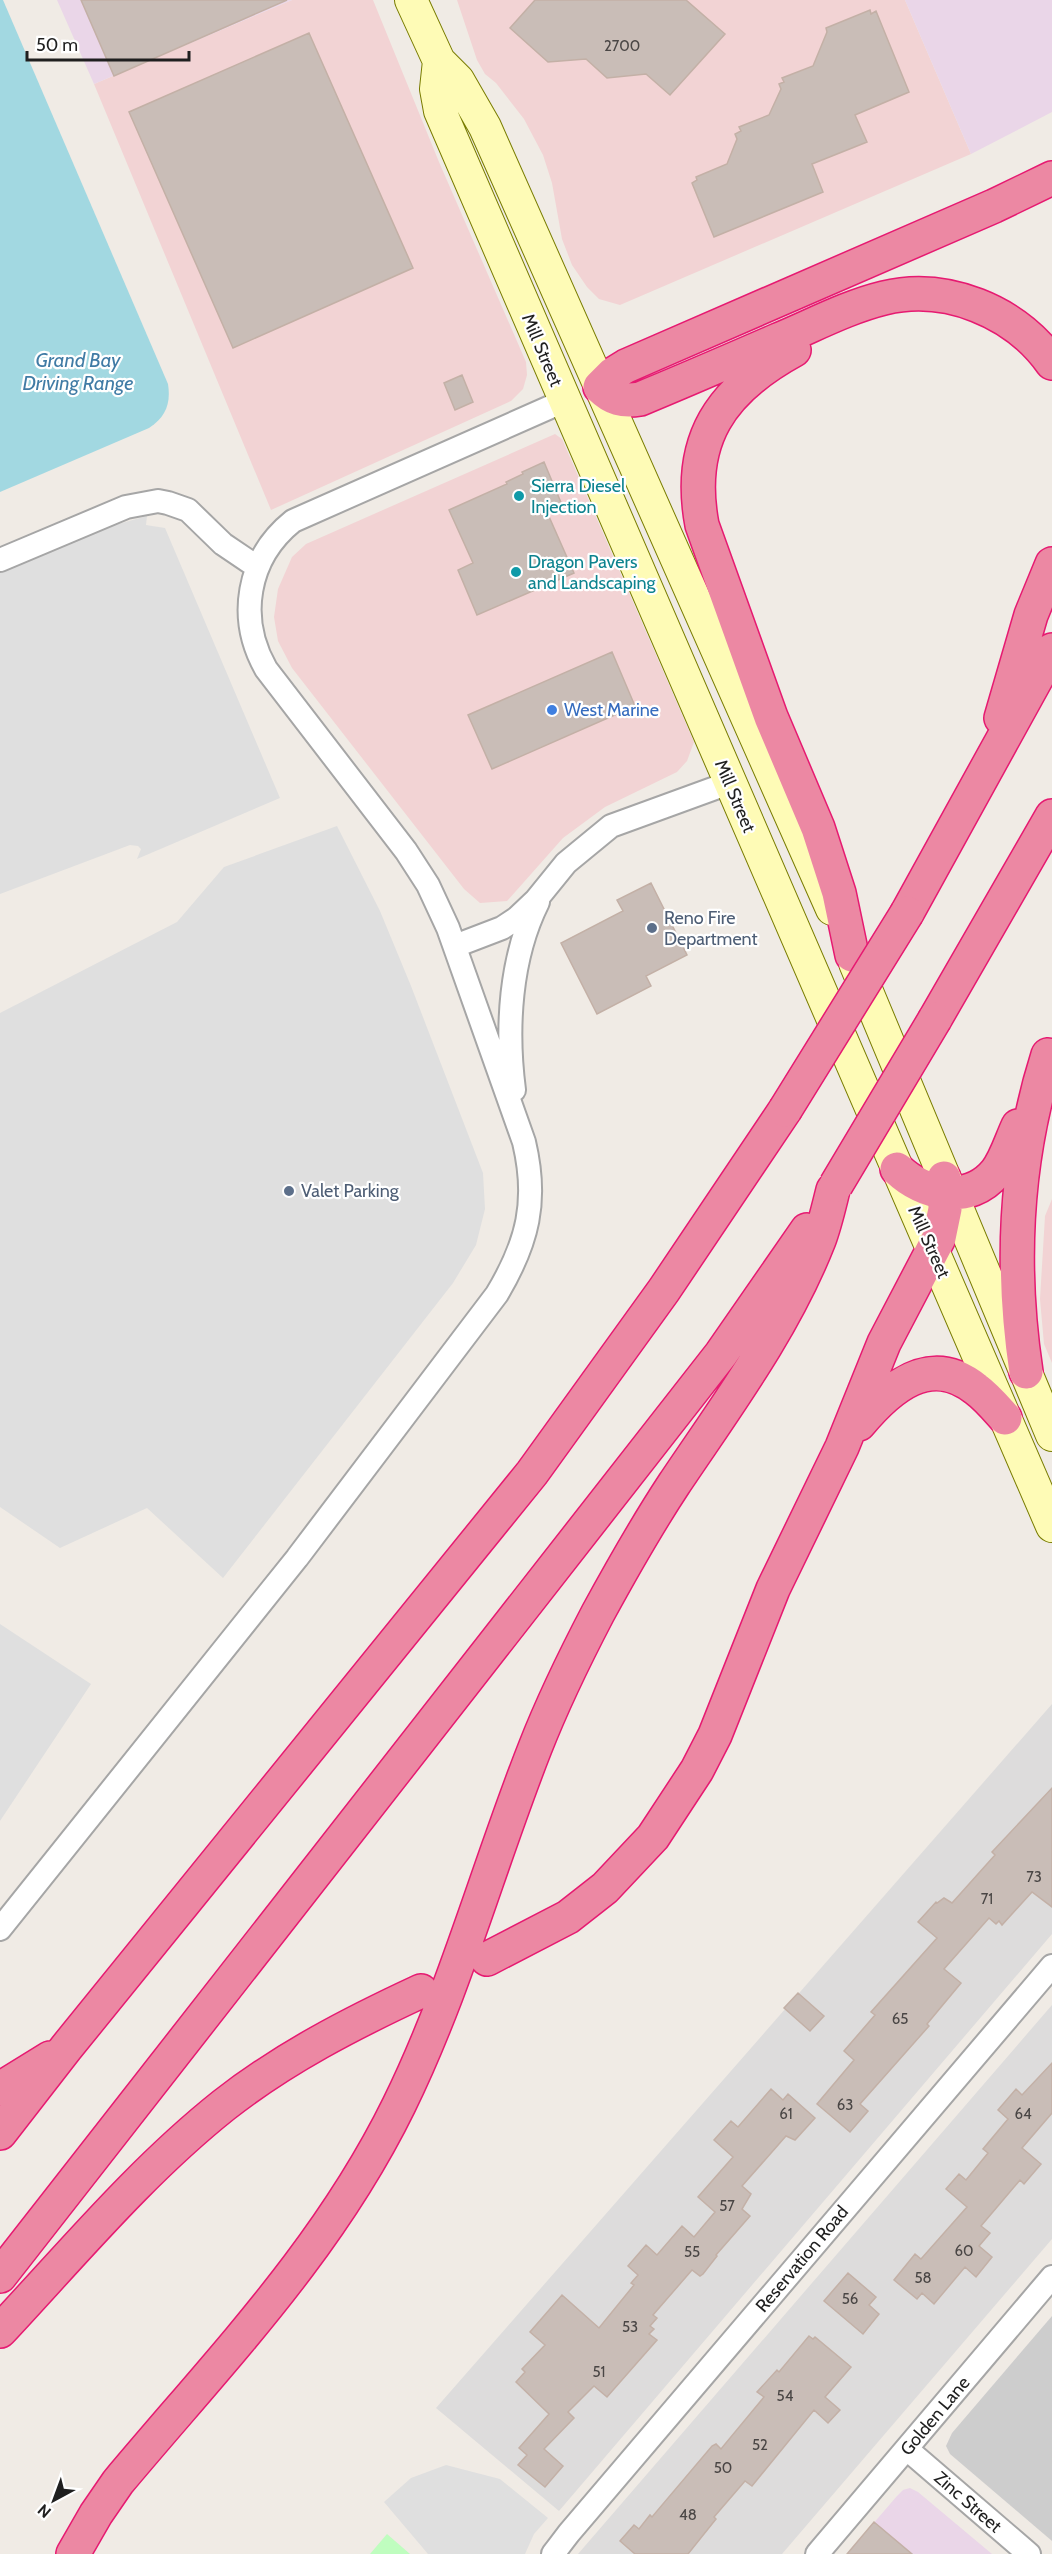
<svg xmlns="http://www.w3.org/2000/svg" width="1052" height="2554" font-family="Cabin,sans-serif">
	<rect width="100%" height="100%" fill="#f0ebe5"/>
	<path fill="#dddcdc" d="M1052 1704V1934L559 2511 436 2408Z
		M1052 2005V2239L782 2554H578Z"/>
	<path fill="#f2d3d4" d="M292 0H373L439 162 526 362 527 375 523 389 511 401 271 510 94 84Z
		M457 0H905L971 154 620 305 599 299 587 287 572 265 562 239 552 183 543 155 524 119 496 83 485 74 477 60Z
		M555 434 562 439 694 742 687 761 677 772 605 807 563 838 507 901 480 903 464 889 292 668 278 641 274 617 278 589 292 557 306 544Z
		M1052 1199V1363L1044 1344 1040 1299 1045 1216Z"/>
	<path fill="#ead6e8" d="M57 0H292L94 84Z
		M905 0H1052V112L971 154Z
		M910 2488 918 2492 992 2554H847L897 2496 903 2490Z"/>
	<path fill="#cdcdcd" d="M1052 2316V2541L950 2454 946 2446 952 2433Z"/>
	<path fill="#bffdbf" d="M387 2534 410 2554H370Z"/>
	<path fill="#dfdfdf" d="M147 516 146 525 165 528 280 798 137 859 141 849 138 846 130 845 0 894V573L104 528Z
		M337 826 380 911 411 986 483 1173 485 1209 476 1245 453 1283 223 1578 147 1508 60 1548 0 1507V1013L177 922 224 867Z
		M0 1624 91 1684 0 1821Z
		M446 2465 500 2479 548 2518 534 2534 525 2554H428L384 2502 411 2478Z"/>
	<path fill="#a2d8e1" d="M0 0H3L168 384C171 403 166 417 149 428L0 492Z"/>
	<path fill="#c9bdb7" stroke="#c3b0a6" stroke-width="1.5" d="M81 0H287L114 76Z
		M535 0H686L725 34 670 95 646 74 607 78 586 59 548 62 510 28Z
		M870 10 871 14 876 11 909 92 855 115 867 142 812 164 823 192 714 237 692 183 697 180 696 177 727 164 737 139 735 134 741 131 739 127 769 115 781 89 779 84 784 82 782 78 813 66 827 32 826 28Z
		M309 33 413 268 233 348 129 112Z
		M462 375 473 402 455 410 444 383Z
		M544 462 562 505 547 512 574 573 477 615 458 570 473 563 449 510 507 484 506 482 523 474 522 472Z
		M612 652 635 706 492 769 468 715Z
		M651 883 687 955 646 976 651 986 597 1014 561 943 623 911 617 900Z
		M1052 1788V1907L1032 1892 1002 1925 999 1921 996 1924 989 1918 944 1969 961 1983 927 2024 929 2026 860 2104 868 2111 850 2132 817 2104 854 2060 844 2051 875 2015 871 2012 937 1938 918 1922 936 1902 937 1903 944 1898 952 1903 995 1855 992 1852Z
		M798 1993 824 2016 810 2031 784 2008Z
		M1052 2063V2113L1022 2148 1041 2164 1024 2184 1020 2180 981 2226 990 2233 979 2246 992 2257 976 2277 965 2267 934 2304 922 2293 917 2299 894 2280 915 2254 921 2259 967 2207 946 2189 959 2174 966 2180 988 2153 983 2149 1008 2119 998 2110 1016 2089 1022 2095Z
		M771 2089 783 2100 788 2094 815 2118 795 2140 786 2136 742 2186 751 2194 742 2209 750 2216 716 2255 717 2256 703 2274 700 2276 692 2270 653 2315 657 2318 650 2326 654 2329 649 2334 657 2340 607 2397 594 2386 568 2412 574 2418 544 2449 563 2466 545 2487 518 2465 527 2455 519 2448 549 2414 516 2382 525 2372 522 2369 545 2345 530 2332 562 2295 599 2328 634 2285 631 2283 638 2275 628 2266 646 2245 657 2255 682 2226 694 2237 715 2212 698 2197 733 2157 714 2140 731 2121 738 2127Z
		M848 2273 876 2297 869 2305 879 2314 863 2334 824 2301Z
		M809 2336 813 2339 815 2337 851 2367 825 2397 840 2410 828 2423 814 2410 752 2486 745 2481 714 2517 716 2519 688 2554H635L620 2541 634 2525 639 2529 650 2515 652 2517 712 2446 716 2444 721 2449 764 2397 757 2392 777 2370 779 2372Z
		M874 2522 912 2554H847Z"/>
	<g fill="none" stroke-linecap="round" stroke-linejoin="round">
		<g stroke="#a6a6a6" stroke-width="26">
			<path id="street" d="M0 560 126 507 158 501 168 503 188 510 223 544 257 567
				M455 946 502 928 517 918 536 900 566 863 611 826 729 783
				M514 1090C506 1028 510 958 538 902
				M0 1929 297 1558 497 1294C528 1242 538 1201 524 1142L448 928 428 885 406 851 266 669C237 618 247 558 293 521L564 401
				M908 2450 1029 2554
				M553 2554 569 2533 1052 1966
				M817 2554 1052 2277"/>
		</g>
		<g stroke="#797c00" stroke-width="34">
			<path id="secondary" d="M411 0 439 61 458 80 485 127 832 909
				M439 61 436 89 440 111 1052 1526
				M855 963 1052 1435"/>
		</g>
		<g stroke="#e61a71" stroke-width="36">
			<path id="highway" d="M1052 178 994 206 626 366 613 374 600 387C612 399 623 402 640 399 686 380 732 360 778 340 812 326 847 307 884 298 946 283 1015 311 1052 363
				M794 350C721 390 686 440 702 525L771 717 818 828 839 893 852 955
				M1001 718 1031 615 1052 564
				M907 913 1052 650
				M935 1019 1052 816
				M897 1169C924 1195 969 1205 996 1172 1006 1159 1011 1141 1018 1126
				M1026 1372C1010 1265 1015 1159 1048 1055
				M859 1424C889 1388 930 1352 976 1389 987 1397 996 1408 1005 1418
				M487 1959 568 1917 605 1888 653 1837 697 1770 715 1735 773 1589 842 1447 884 1343 939 1238 945 1209 944 1178
				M0 2089 50 2058
				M0 2133 66 2048 532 1473 664 1290 785 1110
				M0 2276 721 1354 807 1230
				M0 2331C72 2254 141 2171 224 2105 284 2058 352 2023 421 1991
				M73 2554 96 2514 118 2482C221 2359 328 2250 399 2105 455 1991 488 1867 535 1748 553 1702 575 1657 598 1613 622 1569 647 1525 674 1484 727 1405 784 1329 819 1240 825 1224 829 1206 833 1190"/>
		</g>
		<use href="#street" stroke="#fff" stroke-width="22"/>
		<use href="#secondary" stroke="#fefbb6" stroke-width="32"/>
		<use href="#highway" stroke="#ec88a3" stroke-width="33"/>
		<g stroke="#e61a71" stroke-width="36" stroke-linecap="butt">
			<path id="highway-bridge" d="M785 1110 907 913
				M836 1185 935 1019"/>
		</g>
		<use href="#highway-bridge" stroke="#ec88a3" stroke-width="33"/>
	</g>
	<g fill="#0f9aa8" stroke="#fff" stroke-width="2">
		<circle cx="519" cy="496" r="6"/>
		<circle cx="516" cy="572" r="6"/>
	</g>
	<circle fill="#3f7fe0" stroke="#fff" stroke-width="2" cx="552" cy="710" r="6"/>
	<g fill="#5c6f8a" stroke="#fff" stroke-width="2">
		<circle cx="652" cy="928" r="6"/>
		<circle cx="289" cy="1191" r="6"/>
	</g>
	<g text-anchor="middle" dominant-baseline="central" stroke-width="4.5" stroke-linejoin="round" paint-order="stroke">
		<g font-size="15" fill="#4a4645">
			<text x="622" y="46">2700</text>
			<text x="1034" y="1877">73</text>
			<text x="987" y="1899">71</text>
			<text x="900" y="2019">65</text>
			<text x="845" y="2105">63</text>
			<text x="786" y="2114">61</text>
			<text x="1023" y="2114">64</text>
			<text x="727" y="2206">57</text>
			<text x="964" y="2251">60</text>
			<text x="692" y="2252">55</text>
			<text x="923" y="2278">58</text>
			<text x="850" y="2299">56</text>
			<text x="630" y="2327">53</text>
			<text x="599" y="2372">51</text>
			<text x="785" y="2396">54</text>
			<text x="760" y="2445">52</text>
			<text x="723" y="2468">50</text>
			<text x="688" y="2515">48</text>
		</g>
		<g font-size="18" fill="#1f1f1f" stroke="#fff">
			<text transform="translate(542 350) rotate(67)">Mill Street</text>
			<text transform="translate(735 796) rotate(67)">Mill Street</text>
			<text transform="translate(929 1242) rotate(66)">Mill Street</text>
			<text transform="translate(802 2259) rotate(-50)">Reservation Road</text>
			<text transform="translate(935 2416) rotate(-50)">Golden Lane</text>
			<text transform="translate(968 2502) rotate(41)">Zinc Street</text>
		</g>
		<g font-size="18" fill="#0d838f" stroke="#fff" text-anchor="start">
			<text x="531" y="486">Sierra Diesel<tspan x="531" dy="21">Injection</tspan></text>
			<text x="528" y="562">Dragon Pavers<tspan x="528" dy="21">and Landscaping</tspan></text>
		</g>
		<g font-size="18" fill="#366cbe" stroke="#fff" text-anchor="start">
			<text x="564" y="710">West Marine</text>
		</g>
		<g font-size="18" fill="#4e5e75" stroke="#fff" text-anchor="start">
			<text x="664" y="918">Reno Fire<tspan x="664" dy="21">Department</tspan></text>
			<text x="301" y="1191">Valet Parking</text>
		</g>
		<g font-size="20" font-style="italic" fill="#407ba5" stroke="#fff">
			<text x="78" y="360">Grand Bay<tspan x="78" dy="23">Driving Range</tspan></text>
		</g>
	</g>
	<g transform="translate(54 2500) rotate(221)" stroke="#ffffff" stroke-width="4.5" paint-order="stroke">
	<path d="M0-4.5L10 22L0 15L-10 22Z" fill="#1f1f1f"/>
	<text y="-9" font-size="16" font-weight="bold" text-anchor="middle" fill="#1f1f1f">N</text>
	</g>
	<path d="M27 51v9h162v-9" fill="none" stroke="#1f1f1f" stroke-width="3"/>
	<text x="36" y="51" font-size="18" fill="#1f1f1f" stroke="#ffffff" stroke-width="4.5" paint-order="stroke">50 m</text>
</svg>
